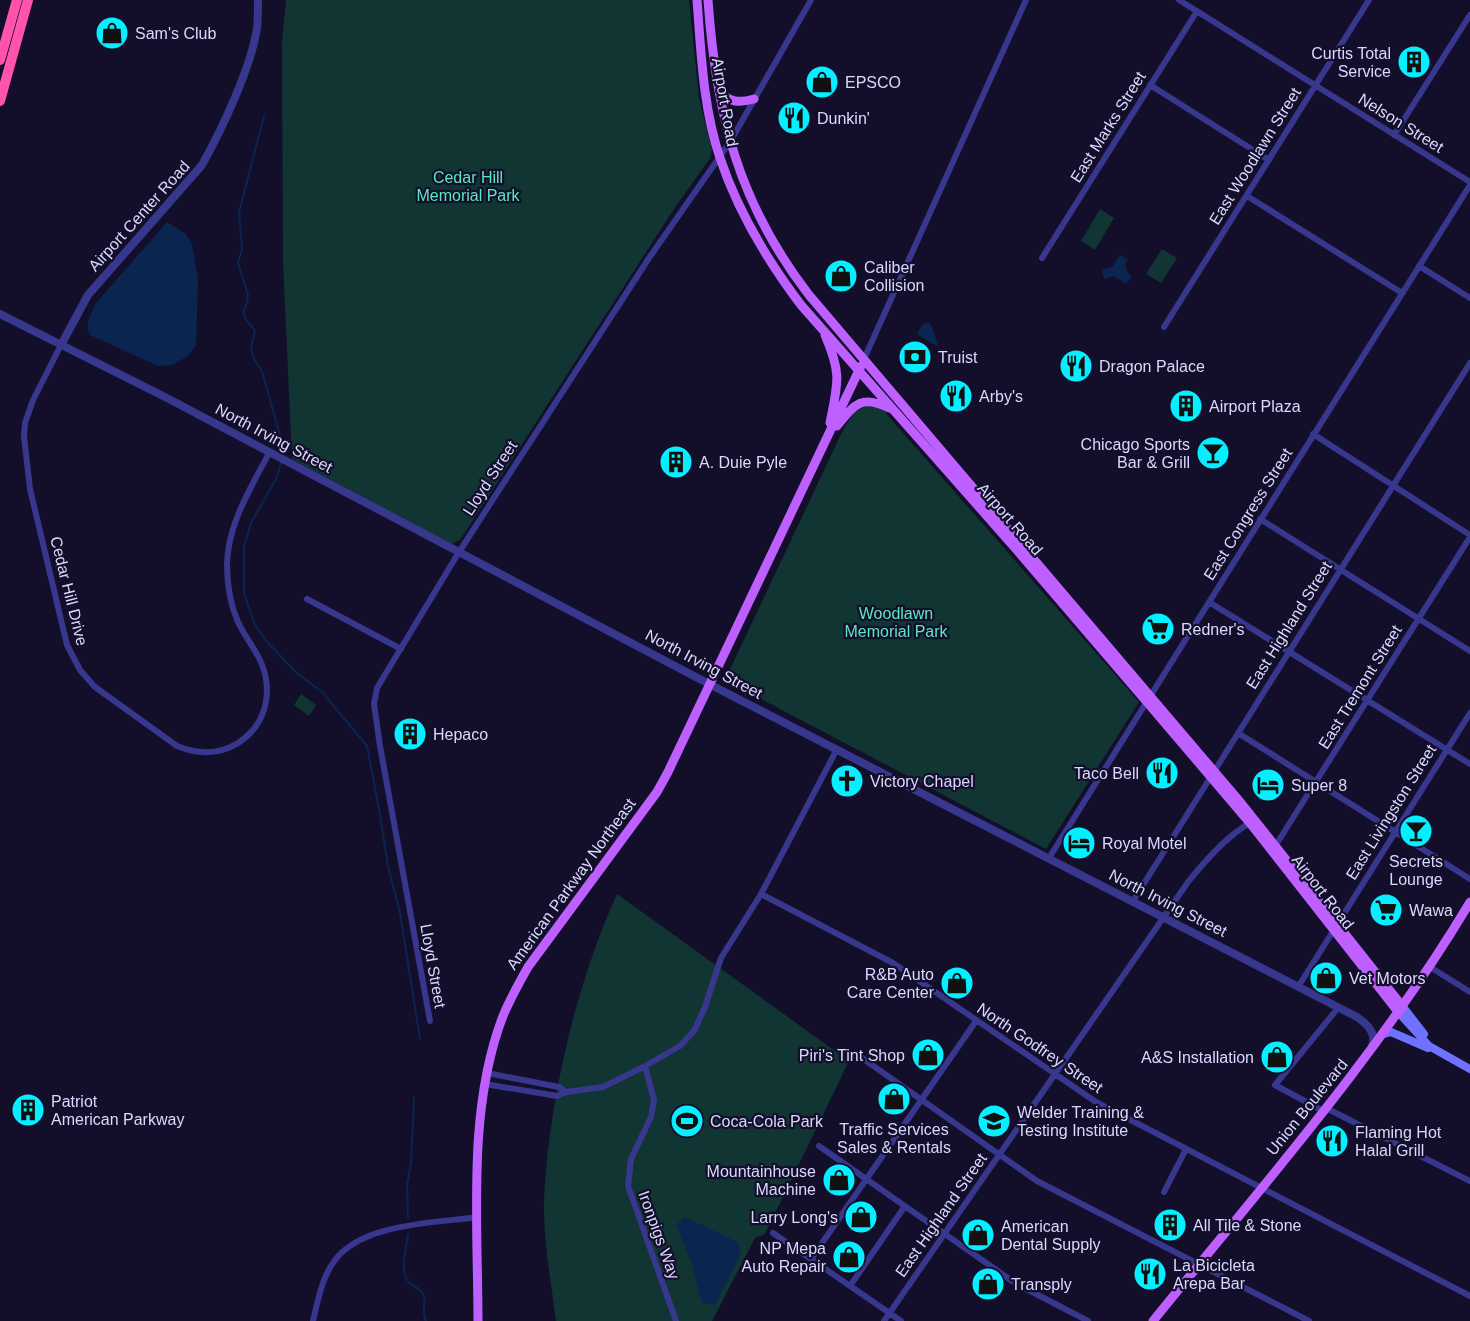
<svg xmlns="http://www.w3.org/2000/svg" width="1470" height="1321" font-family="Arial,sans-serif">
	<rect width="100%" height="100%" fill="#130f2b"/>
	<path fill="#113533" d="M286 0H689L699 98 712 150 710 158 672 212 460 540 451 544 292 459 283 261 282 42Z
		M1100 209 1114 218 1095 250 1081 241Z
		M1162 249 1177 258 1161 283 1146 274Z
		M871 404 883 410 1139 702 1046 849 725 680 843 430 854 412Z
		M301 694 316 705 309 716 294 705Z
		M617 894 849 1061 765 1234 755 1238 712 1321H556C551 1281 543 1239 544 1199 549 1100 576 984 617 894Z"/>
	<path fill="#092550" d="M167 222 186 234 192 244 198 279 196 345 188 356 172 365 158 366 90 335C84 324 91 314 96 303Z
		M1120 255 1128 260 1125 264 1127 272 1132 276 1126 284 1114 276 1104 279 1102 269 1112 267Z
		M926 323H930C932 326 938 344 938 347L917 334 922 325Z
		M685 1217 737 1242 741 1253 715 1305 702 1303 691 1261 676 1225Z"/>
	<g fill="none" stroke-linecap="round" stroke-linejoin="round">
		<path stroke="#092550" stroke-width="2" d="M264 116 239 212 242 249 238 263 248 295 247 303 243 312 246 320 255 330 251 349 254 359 262 371 284 450 283 456
			M281 462 277 477 251 523 244 546V593L255 625 268 643 298 674 323 693 367 746 379 809 388 866 400 913 420 1039
			M408 1218 407 1185 411 1163 414 1097
			M408 1234C407 1247 399 1270 408 1281 412 1287 423 1288 424 1298 426 1306 421 1312 426 1321"/>
		<path stroke="#37378d" stroke-width="6" d="M1179 0 1470 182
			M1150 85 1269 160
			M1394 135 1470 15
			M1247 196 1402 293
			M1042 258 1197 11
			M1419 266 1470 298
			M1164 327 1369 0
			M61 345 33 400 25 423 24 436 30 489 67 645 80 670 95 687 177 746C197 754 219 755 238 743 268 724 274 688 259 658 253 646 244 635 238 622 230 604 227 583 227 564 228 523 251 488 269 453
			M864 359 1026 0
			M1313 434 1470 535
			M1260 519 1470 651
			M307 599 401 649
			M1209 602 1470 764
			M1238 733 1470 879
			M1274 848 1470 537
			M1049 858 1470 185
			M761 894 893 963 1096 1102 1470 1296
			M1133 901 1470 363
			M1430 967 1470 992
			M1298 987 1470 713
			M430 1021 380 746 374 704 377 688 459 552 649 258 730 142 811 0
			M855 1053 1037 1181 1309 1321
			M645 1066 680 1046 694 1031 705 1007 721 958 761 894 837 749
			M487 1073 559 1087 566 1092
			M485 1084 557 1096 566 1092 603 1087 645 1066 654 1100 651 1117 631 1159 628 1186 676 1321
			M1326 1108 1470 1181
			M1323 1111 1275 1085 1338 1008
			M819 1146 1015 1283 1088 1321
			M1164 1192 1186 1149
			M773 1233 901 1321
			M811 1259 976 1021
			M850 1286 905 1206
			M313 1321C318 1300 322 1277 335 1260 363 1223 435 1223 478 1217
			M884 1321 1188 882C1204 862 1228 835 1250 823"/>
		<path stroke="#37378d" stroke-width="8" d="M0 314 167 398 711 685 1357 1017C1367 1024 1377 1033 1372 1046
			M61 345 88 295 202 165C222 129 251 68 257 28 258 19 258 9 258 0"/>
		<path stroke="#6f71ff" stroke-width="8" d="M1403 1007 1424 1034
			M1399 1013 1429 1046 1470 1069
			M1383 1034 1391 1032 1428 1048"/>
		<path stroke="#be5fff" stroke-width="9" d="M697 0C701 52 703 108 720 158 738 212 767 260 801 305L1016 549 1147 702 1250 823 1399 1013
			M708 0C716 114 738 203 809 295L1241 803 1403 1007
			M719 91C730 103 739 103 754 99
			M825 335C842 374 838 383 830 423
			M837 426C854 405 861 394 889 408
			M478 1321C478 1223 467 1109 503 1016 510 999 519 983 528 967L657 792 668 772 861 366
			M1153 1321C1263 1185 1380 1053 1470 902"/>
		<path stroke="#ff53ac" stroke-width="10" d="M0 60 17 0
			M0 101 28 0"/>
	</g>
	<defs>
		<g id="shop-disc" transform="scale(1.725)"><circle r="9.5" fill="#04efff" stroke="#130f2b"/><path d="M-5-2.5h2.3a2.7 3.5 0 0 1 5.4 0H5L5.5 6h-11ZM-1.5-2.5h3a1.5 2.3 0 0 0-3 0Z" fill="#111"/></g>
		<g id="building-disc" transform="scale(1.725)"><circle r="9.5" fill="#04efff" stroke="#130f2b"/><path d="M-4-6H4V6H1V3H-1V6H-4ZM-2.5-4.3h1.7v1.8h-1.7ZM.8-4.3h1.7v1.8H.8ZM-2.5-1h1.7V.8h-1.7ZM.8-1h1.7V.8H.8Z" fill="#111"/></g>
		<g id="restaurant-disc" transform="scale(1.725)"><circle r="9.5" fill="#04efff" stroke="#130f2b"/><path d="M-5-6h1v4h1v-4h1v4h1v-4h1v5L-1.5 .5V6h-2V.5L-5-1ZM5-6V6H3V1.5H1.5Q1.5-4 5-6Z" fill="#111"/></g>
		<g id="bank-disc" transform="scale(1.725)"><circle r="9.5" fill="#04efff" stroke="#130f2b"/><path d="M-6-4H6V4H-6ZM0-2.3a2.3 2.3 0 1 0 0 4.6a2.3 2.3 0 1 0 0-4.6Z" fill="#111"/></g>
		<g id="bar-disc" transform="scale(1.725)"><circle r="9.5" fill="#04efff" stroke="#130f2b"/><path d="M-6-5H6L.8 .8V4.5H3.5V6h-7V4.5H-.8V.8Z" fill="#111"/></g>
		<g id="supermarket-disc" transform="scale(1.725)"><circle r="9.5" fill="#04efff" stroke="#130f2b"/><path d="M-6-5.5h2.5l.6 2H6L4.5 2H-2.5L-4.4-4H-6ZM-1.5 3.2a1.3 1.3 0 1 0 .1 0ZM3 3.2a1.3 1.3 0 1 0 .1 0Z" fill="#111"/></g>
		<g id="church-disc" transform="scale(1.725)"><circle r="9.5" fill="#04efff" stroke="#130f2b"/><path d="M-1.2-6h2.4v3.5h3.3v2.4h-3.3V6h-2.4V-.1h-3.3v-2.4h3.3Z" fill="#111"/></g>
		<g id="hotel-disc" transform="scale(1.725)"><circle r="9.5" fill="#04efff" stroke="#130f2b"/><path d="M-6-4.5h1.5V1H6V5H4.5V3h-9V5H-6ZM-4 0a1.8 1.8 0 1 1 3.6 0ZM.5 0V-2.5h3Q6-2.5 6 0Z" fill="#111"/></g>
		<g id="stadium-disc" transform="scale(1.725)"><circle r="9.5" fill="#04efff" stroke="#130f2b"/><path d="M0-5a6.5 5 0 1 0 0 10a6.5 5 0 1 0 0-10ZM-3.5-1.8h7v3.6h-7Z" fill="#111"/></g>
		<g id="school-disc" transform="scale(1.725)"><circle r="9.5" fill="#04efff" stroke="#130f2b"/><path d="M0-5L7-2L0 1L-7-2ZM-4 1L0 2.5L4 1V4Q0 6-4 4Z" fill="#111"/></g>
	</defs>
	<g fill-rule="evenodd">
		<use href="#shop-disc" x="112" y="33"/>
		<use href="#building-disc" x="1414" y="62"/>
		<use href="#shop-disc" x="822" y="82"/>
		<use href="#restaurant-disc" x="794" y="118"/>
		<use href="#shop-disc" x="841" y="276"/>
		<use href="#bank-disc" x="915" y="357"/>
		<use href="#restaurant-disc" x="1076" y="366"/>
		<use href="#restaurant-disc" x="956" y="396"/>
		<use href="#building-disc" x="1186" y="406"/>
		<use href="#bar-disc" x="1213" y="453"/>
		<use href="#building-disc" x="676" y="462"/>
		<use href="#supermarket-disc" x="1158" y="629"/>
		<use href="#building-disc" x="410" y="734"/>
		<use href="#restaurant-disc" x="1162" y="773"/>
		<use href="#church-disc" x="847" y="781"/>
		<use href="#hotel-disc" x="1268" y="785"/>
		<use href="#bar-disc" x="1416" y="831"/>
		<use href="#hotel-disc" x="1079" y="843"/>
		<use href="#supermarket-disc" x="1386" y="910"/>
		<use href="#shop-disc" x="1326" y="978"/>
		<use href="#shop-disc" x="957" y="983"/>
		<use href="#shop-disc" x="928" y="1055"/>
		<use href="#shop-disc" x="1277" y="1057"/>
		<use href="#shop-disc" x="894" y="1099"/>
		<use href="#building-disc" x="28" y="1110"/>
		<use href="#stadium-disc" x="687" y="1121"/>
		<use href="#school-disc" x="994" y="1121"/>
		<use href="#restaurant-disc" x="1332" y="1141"/>
		<use href="#shop-disc" x="839" y="1180"/>
		<use href="#shop-disc" x="861" y="1217"/>
		<use href="#building-disc" x="1170" y="1225"/>
		<use href="#shop-disc" x="978" y="1235"/>
		<use href="#shop-disc" x="849" y="1257"/>
		<use href="#restaurant-disc" x="1150" y="1274"/>
		<use href="#shop-disc" x="988" y="1284"/>
	</g>
	<g text-anchor="middle" dominant-baseline="central" stroke-width="4.5" stroke-linejoin="round" paint-order="stroke">
		<g font-size="16" fill="#dbd8ff" stroke="#130f2b" text-anchor="start">
			<text x="135" y="33">Sam's Club</text>
			<text x="1391" y="53" text-anchor="end">Curtis Total<tspan x="1391" dy="18">Service</tspan></text>
			<text x="845" y="82">EPSCO</text>
			<text x="817" y="118">Dunkin'</text>
			<text x="864" y="267">Caliber<tspan x="864" dy="18">Collision</tspan></text>
			<text x="938" y="357">Truist</text>
			<text x="1099" y="366">Dragon Palace</text>
			<text x="979" y="396">Arby's</text>
			<text x="1209" y="406">Airport Plaza</text>
			<text x="1190" y="444" text-anchor="end">Chicago Sports<tspan x="1190" dy="18">Bar &amp; Grill</tspan></text>
			<text x="699" y="462">A. Duie Pyle</text>
			<text x="1181" y="629">Redner's</text>
			<text x="433" y="734">Hepaco</text>
			<text x="1139" y="773" text-anchor="end">Taco Bell</text>
			<text x="870" y="781">Victory Chapel</text>
			<text x="1291" y="785">Super 8</text>
			<text x="1102" y="843">Royal Motel</text>
			<text x="1416" y="861" text-anchor="middle">Secrets<tspan x="1416" dy="18">Lounge</tspan></text>
			<text x="1409" y="910">Wawa</text>
			<text x="934" y="974" text-anchor="end">R&amp;B Auto<tspan x="934" dy="18">Care Center</tspan></text>
			<text x="1349" y="978">Vet Motors</text>
			<text x="905" y="1055" text-anchor="end">Piri's Tint Shop</text>
			<text x="1254" y="1057" text-anchor="end">A&amp;S Installation</text>
			<text x="51" y="1101">Patriot<tspan x="51" dy="18">American Parkway</tspan></text>
			<text x="1017" y="1112">Welder Training &amp;<tspan x="1017" dy="18">Testing Institute</tspan></text>
			<text x="710" y="1121">Coca-Cola Park</text>
			<text x="894" y="1129" text-anchor="middle">Traffic Services<tspan x="894" dy="18">Sales &amp; Rentals</tspan></text>
			<text x="1355" y="1132">Flaming Hot<tspan x="1355" dy="18">Halal Grill</tspan></text>
			<text x="816" y="1171" text-anchor="end">Mountainhouse<tspan x="816" dy="18">Machine</tspan></text>
			<text x="838" y="1217" text-anchor="end">Larry Long's</text>
			<text x="1193" y="1225">All Tile &amp; Stone</text>
			<text x="1001" y="1226">American<tspan x="1001" dy="18">Dental Supply</tspan></text>
			<text x="826" y="1248" text-anchor="end">NP Mepa<tspan x="826" dy="18">Auto Repair</tspan></text>
			<text x="1173" y="1265">La Bicicleta<tspan x="1173" dy="18">Arepa Bar</tspan></text>
			<text x="1011" y="1284">Transply</text>
		</g>
		<g font-size="16" fill="#dbd8ff" stroke="#130f2b">
			<text transform="translate(725 102) rotate(80)">Airport Road</text>
			<text transform="translate(1401 123) rotate(32)">Nelson Street</text>
			<text transform="translate(1108 127) rotate(-58)">East Marks Street</text>
			<text transform="translate(1255 156) rotate(-58)">East Woodlawn Street</text>
			<text transform="translate(139 216) rotate(-48)">Airport Center Road</text>
			<text transform="translate(274 438) rotate(28)">North Irving Street</text>
			<text transform="translate(490 478) rotate(-57)">Lloyd Street</text>
			<text transform="translate(1248 514) rotate(-58)">East Congress Street</text>
			<text transform="translate(1010 519) rotate(49)">Airport Road</text>
			<text transform="translate(69 591) rotate(76)">Cedar Hill Drive</text>
			<text transform="translate(1289 625) rotate(-58)">East Highland Street</text>
			<text transform="translate(704 664) rotate(28)">North Irving Street</text>
			<text transform="translate(1360 687) rotate(-58)">East Tremont Street</text>
			<text transform="translate(1391 812) rotate(-58)">East Livingston Street</text>
			<text transform="translate(571 884) rotate(-54)">American Parkway Northeast</text>
			<text transform="translate(1323 892) rotate(52)">Airport Road</text>
			<text transform="translate(1168 903) rotate(27)">North Irving Street</text>
			<text transform="translate(433 966) rotate(80)">Lloyd Street</text>
			<text transform="translate(1040 1048) rotate(34)">North Godfrey Street</text>
			<text transform="translate(1307 1107) rotate(-51)">Union Boulevard</text>
			<text transform="translate(941 1215) rotate(-55)">East Highland Street</text>
			<text transform="translate(659 1235) rotate(70)">Ironpigs Way</text>
		</g>
		<g font-size="16" fill="#5be8c0" stroke="#130f2b">
			<text x="468" y="177">Cedar Hill<tspan x="468" dy="18">Memorial Park</tspan></text>
			<text x="896" y="613">Woodlawn<tspan x="896" dy="18">Memorial Park</tspan></text>
		</g>
	</g>
</svg>
